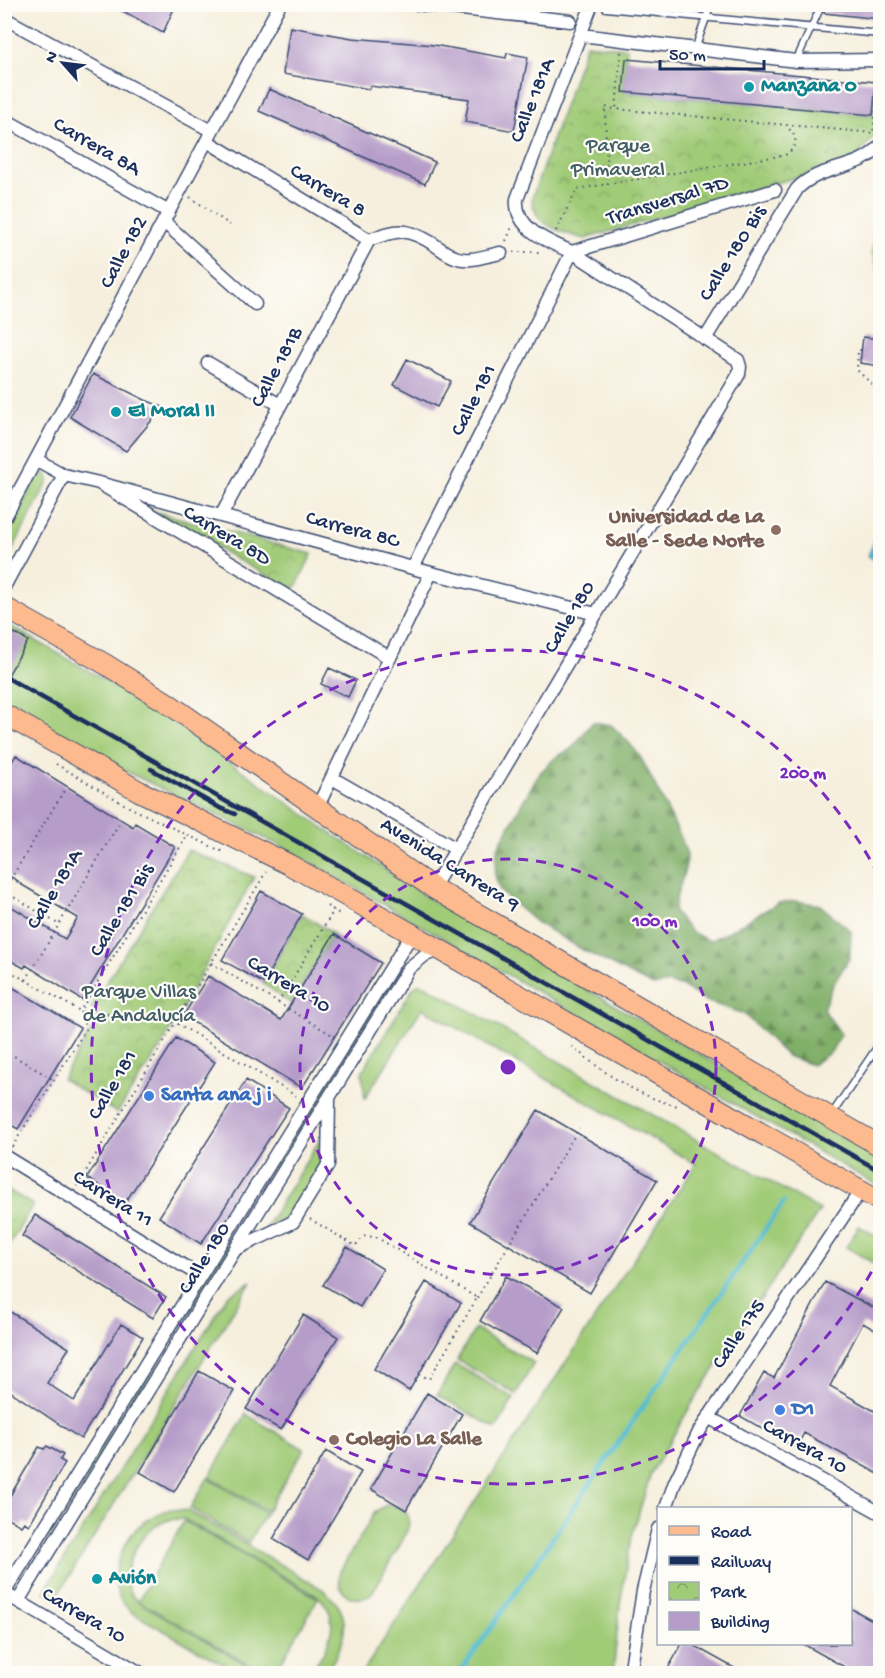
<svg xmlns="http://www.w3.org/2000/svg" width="885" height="1678" font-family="'Gochi Hand',sans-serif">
	<defs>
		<pattern id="forest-firs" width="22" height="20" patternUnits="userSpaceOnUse" patternTransform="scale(1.5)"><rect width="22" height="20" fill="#80af68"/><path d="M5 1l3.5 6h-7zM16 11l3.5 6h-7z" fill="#688f59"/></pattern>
		<pattern id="park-crowns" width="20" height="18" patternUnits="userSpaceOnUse" patternTransform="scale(1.5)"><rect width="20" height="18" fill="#a0cb77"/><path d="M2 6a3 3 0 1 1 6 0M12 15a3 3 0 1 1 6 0" fill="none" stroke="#82a565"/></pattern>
	</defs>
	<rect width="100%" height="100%" fill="#fdfcf7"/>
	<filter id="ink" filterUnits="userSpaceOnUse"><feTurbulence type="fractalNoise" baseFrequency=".0167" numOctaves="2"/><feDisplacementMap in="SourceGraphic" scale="12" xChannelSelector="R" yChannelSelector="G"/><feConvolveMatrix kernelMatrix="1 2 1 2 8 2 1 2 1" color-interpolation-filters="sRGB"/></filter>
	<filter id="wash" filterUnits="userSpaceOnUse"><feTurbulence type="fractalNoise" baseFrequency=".008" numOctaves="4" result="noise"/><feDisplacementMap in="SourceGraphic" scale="24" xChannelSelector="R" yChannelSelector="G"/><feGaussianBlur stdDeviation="1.35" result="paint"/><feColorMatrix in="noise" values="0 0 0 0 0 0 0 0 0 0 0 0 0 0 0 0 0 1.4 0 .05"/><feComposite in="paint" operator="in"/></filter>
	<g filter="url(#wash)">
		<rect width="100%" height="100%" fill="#f6efdd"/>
		<path fill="#a0cb77" stroke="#5e7d6a" stroke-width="1.5" d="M880 217V275L872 251 878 221Z
			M42 472 48 475 49 480 5 564V538L38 474Z
			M5 623 150 706 325 829 428 898 880 1158V1187L287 849 115 766 5 702Z
			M397 967 402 970 22 1583 18 1581Z
			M419 984 425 985 820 1210 693 1402 651 1473 631 1539 620 1605 613 1673H362L696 1164 422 1008 365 1098 362 1072 413 988Z
			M320 1139 322 1163 287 1218 266 1227Z
			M859 1226 880 1238V1267L846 1247Z
			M251 1282 56 1598 44 1592 227 1296Z
			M475 1329 534 1363 516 1394 457 1360Z
			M455 1364 514 1398 496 1429 437 1395Z
			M246 1414 304 1449 267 1511 209 1477Z
			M208 1478 266 1513 248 1543 190 1508Z
			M386 1505C427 1508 403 1540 391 1560 384 1572 378 1586 369 1596 350 1604 335 1591 340 1571L375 1512Z
			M171 1509 189 1511 324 1590C328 1594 333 1599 337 1604 353 1625 339 1655 325 1673H306C323 1660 339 1630 328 1609 327 1605 322 1601 319 1597L184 1519C180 1519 175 1519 170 1520 144 1525 120 1565 129 1590 130 1594 134 1598 137 1601L261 1673H238L131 1612C127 1607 121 1602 119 1597 109 1575 122 1543 138 1527 147 1518 159 1513 171 1509Z
			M184 1521 318 1598 275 1673H264L138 1601Z"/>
		<path fill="url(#forest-firs)" stroke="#4e6f63" stroke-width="1.5" d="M593 722 611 725C622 736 635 747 642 760 649 773 688 848 687 857 686 876 675 892 674 911L690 931 709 941 728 932 778 903 796 901 820 905 851 931 850 957 834 983 823 1009 841 1034 831 1052 812 1065 787 1056 744 1014 706 1001 684 987 667 983 653 986 583 950 536 922 500 891 495 875 497 849 523 801 539 774 556 757 571 749Z"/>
		<path fill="url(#park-crowns)" stroke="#5e7d6a" stroke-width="1.5" d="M586 44 627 48 623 92 872 115 876 82H880V129L861 152 848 162 585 239C562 233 533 226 532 198Z
			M149 510 312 554 294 591Z
			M188 850 254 877 162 1045 117 1113 62 1079 97 1021 91 1007Z
			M302 914 334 934 291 1004 263 983Z
			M5 1188 33 1205 5 1252Z"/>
		<path fill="#55bdd2" stroke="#387698" stroke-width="1.5" d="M880 529V563L868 556Z"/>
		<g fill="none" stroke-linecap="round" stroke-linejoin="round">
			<path stroke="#55bdd2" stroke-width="4.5" d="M459 1674 784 1202"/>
		</g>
		<g id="blocks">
			<path fill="#b69cc9" d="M110 4H176L163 33Z
				M827 4H880V19L824 13Z
				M290 27 352 38 434 45 506 58 507 53 528 57 514 131 465 122 469 99 370 86 369 89 283 74Z
				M626 59 876 82 873 115 623 92Z
				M269 89 435 162 425 184 259 111Z
				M863 337 880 339V366L860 363Z
				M407 359 451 381 437 407 394 385Z
				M93 374 145 400 163 407 126 451 70 417Z
				M4 627 28 641 4 682Z
				M329 668 356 680 348 697 321 684Z
				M16 755 133 827 135 823 175 847 82 1000 26 965 24 968 4 957V902L65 939 78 918 17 882 18 881 4 873V774Z
				M261 891 302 914 263 983 222 960Z
				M334 934 381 963 302 1088 183 1016 208 976 281 1020Z
				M4 982 80 1028 18 1129 4 1121Z
				M176 1038 215 1062 125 1203 87 1178Z
				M246 1080 289 1108 201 1244 159 1217Z
				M538 1110 657 1180 590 1293 470 1222Z
				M35 1215 166 1297 153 1318 22 1236Z
				M347 1247 383 1269 360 1307 323 1285Z
				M506 1276 564 1307 537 1353 480 1321Z
				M426 1282 461 1303 409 1391 374 1369Z
				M825 1282 880 1311V1333L863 1323 830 1386 880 1414V1475L804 1433 796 1448 740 1416 764 1373 774 1378Z
				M4 1308 69 1348 47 1383 74 1401 121 1324 143 1337 81 1439 4 1387Z
				M303 1315 338 1337 281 1430 246 1409Z
				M199 1371 234 1391 174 1492 140 1472Z
				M427 1393 462 1414 406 1510 371 1489Z
				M47 1446 63 1455 60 1460 65 1463 29 1525 24 1522 21 1526 6 1517 8 1513 4 1510V1506L39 1447 44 1449Z
				M326 1451 361 1472 308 1560 273 1539Z
				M850 1608 880 1624V1674H857L803 1644H850Z
				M682 1644H691L745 1674H665Z"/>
		</g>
	</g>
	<g filter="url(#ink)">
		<use href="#blocks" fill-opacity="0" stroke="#3c4c71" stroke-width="1.5"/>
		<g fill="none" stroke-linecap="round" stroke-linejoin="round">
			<g stroke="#3c4c71" stroke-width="9">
				<path id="lane" d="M608 4 606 8 880 34
					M695 49 711 4
					M796 61 822 4
					M832 1114 880 1043"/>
			</g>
			<g stroke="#3c4c71" stroke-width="15">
				<path id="street" d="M417 4 570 21
					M4 18 212 131
					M581 35 796 61 880 60
					M4 119 169 212
					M207 141 369 240
					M164 222 255 304
					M369 240C398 229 407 227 435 245 441 249 448 255 455 257 468 263 488 255 501 253
					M705 339 797 189C819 165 859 171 880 146
					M208 363 280 405
					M37 460 64 475 99 483 390 658
					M99 483 431 573 596 614
					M221 516 369 240
					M4 519 280 4
					M413 568 572 252 775 190
					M4 587 64 475
					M332 778 456 849
					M317 808 431 573
					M433 888 739 374 740 367 738 360 572 252C549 242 514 229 517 199L592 4
					M4 1156 200 1276
					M236 1249 293 1222 328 1165 329 1099
					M708 1417 880 1513
					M666 1508 675 1482 700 1430 861 1190
					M4 1593 412 934
					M11 1597 142 1674
					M18 1601 409 968 425 955 440 950
					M630 1674 643 1591 658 1529"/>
			</g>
			<g stroke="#3c4c71" stroke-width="22">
				<path id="primary" d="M4 607 105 664 166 702 433 888 880 1146
					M4 714 139 791 288 864 344 895 880 1201"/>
			</g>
			<path stroke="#3c4c71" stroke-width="2" stroke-dasharray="1.5 4.5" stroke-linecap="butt" d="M621 52 616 109 873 133 880 75
				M607 184 605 107 615 109
				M190 197 230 225
				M556 231 577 189 785 155C798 148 799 135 786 127
				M506 241 512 227
				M513 252H540
				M861 350H858L857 370 880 392
				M56 764 129 807 223 852
				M4 890 65 789
				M4 891 58 924
				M327 906 340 914
				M211 963 334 1036
				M4 968 80 1011 175 1022 296 1096
				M26 980 121 820
				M278 1003 334 910
				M572 1046C602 1072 638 1097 678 1106
				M4 1050 54 1080
				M12 1147 86 1029 80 1011 187 836
				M77 1186 266 872
				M310 1219 355 1246 364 1236 376 1237 477 1298 429 1379 419 1374
				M477 1298 579 1128
				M4 1628 11 1614"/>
			<use href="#lane" stroke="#fff" stroke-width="6"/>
			<use href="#street" stroke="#fff" stroke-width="12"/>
			<use href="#primary" stroke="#fcba8e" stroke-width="20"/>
			<path stroke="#1b2f5e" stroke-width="4.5" d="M4 676 880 1171
				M151 769 220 808 235 814"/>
		</g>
	</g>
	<g fill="none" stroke="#7b2cbf" stroke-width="3" stroke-dasharray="10 8">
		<circle cx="508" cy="1067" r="208"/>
		<path d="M880 1256A417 417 0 1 1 880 878"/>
	</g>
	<g fill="#0f9aa8" stroke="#fdfcf7" stroke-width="2">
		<circle cx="749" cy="87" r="6"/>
		<circle cx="116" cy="412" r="6"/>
		<circle cx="97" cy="1579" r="6"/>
	</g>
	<g fill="#8d6e63" stroke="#fdfcf7" stroke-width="2">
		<circle cx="776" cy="530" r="6"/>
		<circle cx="334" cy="1440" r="6"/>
	</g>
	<g fill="#3f7fe0" stroke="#fdfcf7" stroke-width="2">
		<circle cx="149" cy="1096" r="6"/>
		<circle cx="780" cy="1410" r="6"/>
	</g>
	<g text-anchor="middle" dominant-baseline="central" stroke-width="4.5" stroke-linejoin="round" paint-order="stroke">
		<g font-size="21" font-weight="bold" fill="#0d838f" stroke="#fdfcf7" text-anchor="start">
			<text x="761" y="87">Manzana 0</text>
			<text x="128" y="412">El Moral II</text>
			<text x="109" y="1579">Avión</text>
		</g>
		<g font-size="21" fill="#1b2f5e" stroke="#fdfcf7">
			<text transform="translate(534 101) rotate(-68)">Calle 181A</text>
			<text transform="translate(96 148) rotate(30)">Carrera 8A</text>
			<text transform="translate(327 192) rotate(31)">Carrera 8</text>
			<text transform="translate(668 202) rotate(-17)">Transversal 7D</text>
			<text transform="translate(125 253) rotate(-62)">Calle 182</text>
			<text transform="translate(734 254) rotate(-58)">Calle 180 Bis</text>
			<text transform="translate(278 368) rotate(-62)">Calle 181B</text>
			<text transform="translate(475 401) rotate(-63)">Calle 181</text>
			<text transform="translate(352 531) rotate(15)">Carrera 8C</text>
			<text transform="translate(226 537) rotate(31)">Carrera 8D</text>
			<text transform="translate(571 618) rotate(-59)">Calle 180</text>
			<text transform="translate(449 866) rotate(32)">Avenida Carrera 9</text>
			<text transform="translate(56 890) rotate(-59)">Calle 181A</text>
			<text transform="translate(123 911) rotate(-59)">Calle 181 Bis</text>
			<text transform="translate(288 986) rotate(31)">Carrera 10</text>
			<text transform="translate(114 1086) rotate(-59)">Calle 181</text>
			<text transform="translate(112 1200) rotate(32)">Carrera 11</text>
			<text transform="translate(206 1259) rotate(-58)">Calle 180</text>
			<text transform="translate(740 1335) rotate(-56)">Calle 175</text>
			<text transform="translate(804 1448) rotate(29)">Carrera 10</text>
			<text transform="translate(83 1617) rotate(30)">Carrera 10</text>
		</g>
		<g font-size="21" fill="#435e66" stroke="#fdfcf7">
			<text x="618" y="147">Parque<tspan x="618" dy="24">Primaveral</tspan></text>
			<text x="139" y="993">Parque Villas<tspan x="139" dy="24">de Andalucía</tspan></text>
		</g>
		<g font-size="21" font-weight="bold" fill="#785e54" stroke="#fdfcf7" text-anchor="end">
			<text x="764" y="518">Universidad de La<tspan x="764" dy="24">Salle - Sede Norte</tspan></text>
			<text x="346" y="1440" text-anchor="start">Colegio La Salle</text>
		</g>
		<g font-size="21" font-weight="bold" fill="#366cbe" stroke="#fdfcf7" text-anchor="start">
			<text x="161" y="1096">Santa ana j i</text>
			<text x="792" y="1410">D1</text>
		</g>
	</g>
	<circle cx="508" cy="1067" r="9" fill="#7b2cbf" stroke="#fdfcf7" stroke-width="3"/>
	<g font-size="18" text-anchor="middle" font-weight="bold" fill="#7b2cbf" stroke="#fdfcf7" stroke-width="4.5" stroke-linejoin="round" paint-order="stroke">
		<text x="803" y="778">200 m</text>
		<text x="655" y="926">100 m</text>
	</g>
	<rect width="885" height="1678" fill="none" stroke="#fdfcf7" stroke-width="24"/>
	<rect x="657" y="1507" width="195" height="138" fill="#fdfcf7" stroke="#a3aaba" stroke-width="1.5"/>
	<rect x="669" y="1526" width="30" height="9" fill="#fcba8e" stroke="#a3aaba" stroke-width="1.5"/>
	<text x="711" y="1537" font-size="18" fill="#1b2f5e">Road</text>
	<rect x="669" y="1556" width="30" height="9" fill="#1b2f5e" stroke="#a3aaba" stroke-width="1.5"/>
	<text x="711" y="1567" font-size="18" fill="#1b2f5e">Railway</text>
	<rect x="669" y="1582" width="30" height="18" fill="url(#park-crowns)" stroke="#a3aaba" stroke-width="1.5"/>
	<text x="711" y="1597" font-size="18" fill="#1b2f5e">Park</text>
	<rect x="669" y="1612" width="30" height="18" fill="#b69cc9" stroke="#a3aaba" stroke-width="1.5"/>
	<text x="711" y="1627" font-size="18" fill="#1b2f5e">Building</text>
	<g transform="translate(63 63) rotate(298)" stroke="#fdfcf7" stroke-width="4.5" paint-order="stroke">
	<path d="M0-4.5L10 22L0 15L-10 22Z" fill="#1b2f5e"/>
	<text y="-9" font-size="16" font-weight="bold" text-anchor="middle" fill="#1b2f5e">N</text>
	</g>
	<path d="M660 60v9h104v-9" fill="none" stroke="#1b2f5e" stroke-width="3"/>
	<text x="669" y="60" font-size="18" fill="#1b2f5e" stroke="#fdfcf7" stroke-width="4.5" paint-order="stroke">50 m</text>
</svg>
